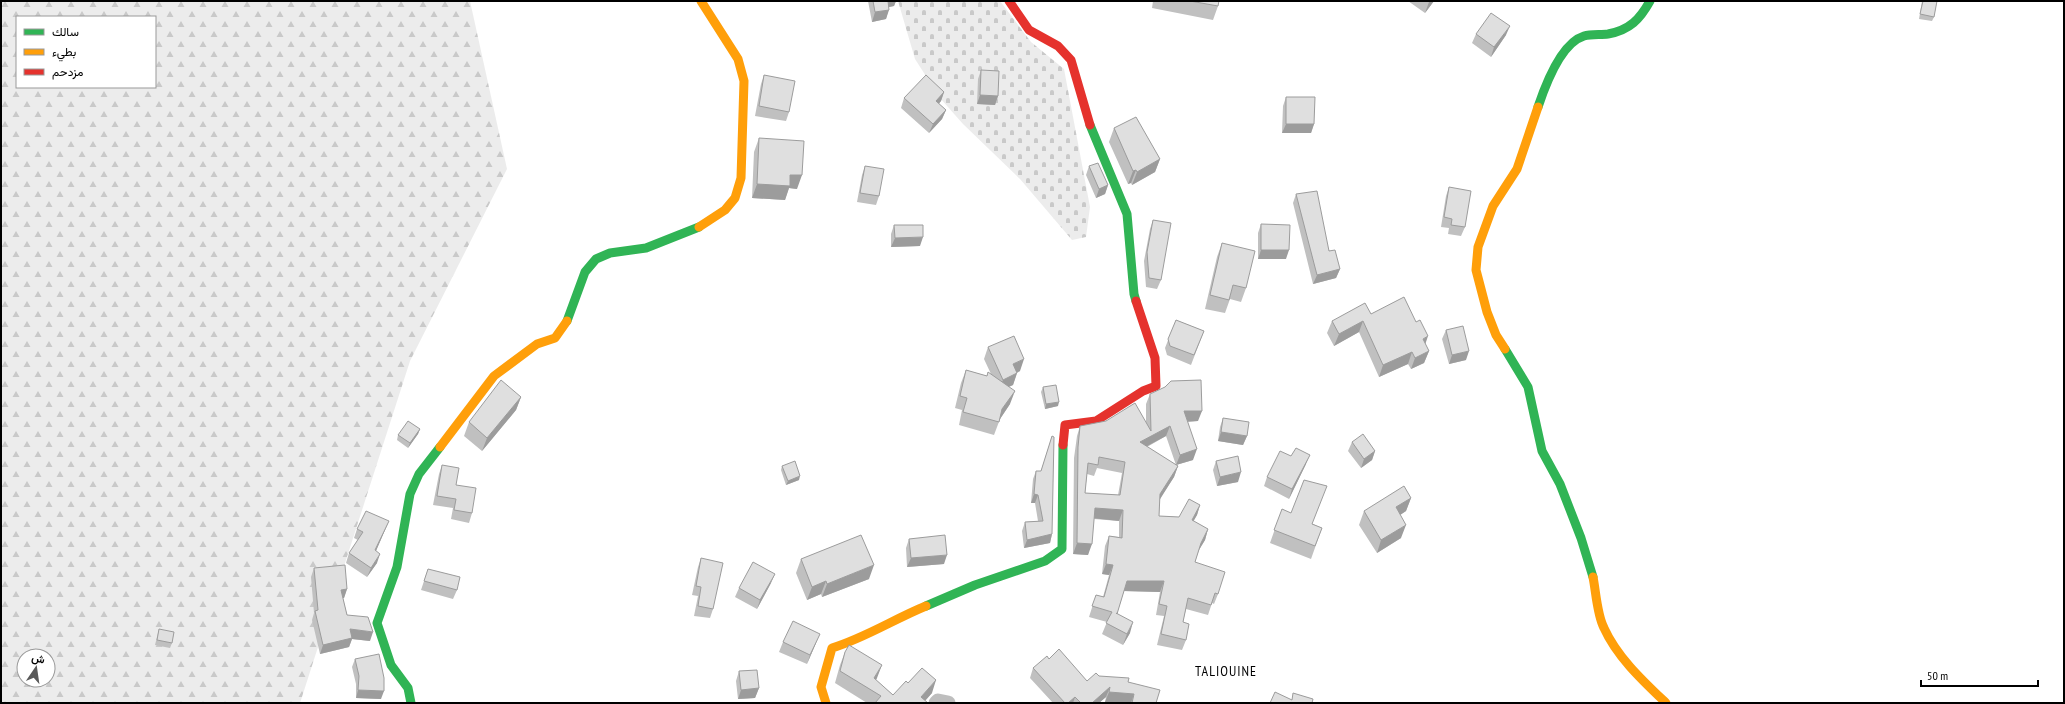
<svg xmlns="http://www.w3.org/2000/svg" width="2065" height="704" font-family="'PT Sans Narrow',Vazirmatn,sans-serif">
	<defs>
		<pattern id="forest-firs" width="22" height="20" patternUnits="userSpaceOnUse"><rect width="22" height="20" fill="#ececec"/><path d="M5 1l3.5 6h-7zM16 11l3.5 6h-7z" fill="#c9c9c9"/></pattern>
		<pattern id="cemetery-stones" width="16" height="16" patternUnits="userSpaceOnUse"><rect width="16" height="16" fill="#ececec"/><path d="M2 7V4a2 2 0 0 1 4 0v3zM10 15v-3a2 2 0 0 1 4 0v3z" fill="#c9c9c9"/></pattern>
	</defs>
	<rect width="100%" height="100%" fill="#fff"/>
	<path fill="url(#forest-firs)" fill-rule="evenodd" d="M1 1H470L507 169 410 361 300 703H1ZM17 17H155V87H17ZM24 656H48V680H24Z"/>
	<path fill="url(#cemetery-stones)" d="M898 1H1000L1031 42 1064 69 1090 207 1086 237 1072 240 1020 179 963 124 940 98 915 59Z"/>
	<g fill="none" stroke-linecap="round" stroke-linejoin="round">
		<path stroke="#bebebe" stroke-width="15" d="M936 703 938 701 948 703"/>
		<path stroke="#30b455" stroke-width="9" d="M1538 107C1545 86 1561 43 1584 36 1591 34 1601 35 1608 34 1630 30 1640 19 1650 1
			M1090 125 1127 214 1134 294 1136 301
			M567 321 585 272 596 259 610 253 646 248 699 227
			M1505 349 1528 387 1542 451 1560 484 1581 538 1593 577
			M926 606 975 585 1045 561 1062 549 1063 445
			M411 703 408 688 391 665 377 623 397 567 410 494 419 474 440 447"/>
		<path stroke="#ff9f0a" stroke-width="9" d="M699 227 725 210 735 198 741 178 744 81 738 59 701 1
			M1505 349 1496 335 1487 312 1476 270 1478 247 1493 206 1517 169 1538 107
			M440 447 494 376 537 344 555 338 567 321
			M1593 577C1596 592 1597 615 1604 628 1617 657 1643 681 1666 703
			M826 703 821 687 832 648C865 638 894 619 926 606"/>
		<path stroke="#e5322d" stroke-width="9" d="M1009 1 1029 30 1058 46 1071 60 1090 125
			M1063 445 1065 425 1096 421 1143 391 1156 386 1155 358 1136 301"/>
	</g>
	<path fill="#c0c0c0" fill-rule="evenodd" d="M868 1H896L894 6 889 7 886 19 872 22Z
		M1153 1H1219L1218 6 1213 20 1152 8Z
		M1408 1H1434L1425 13Z
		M1922 1H1937L1934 17 1932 21 1919 19Z
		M1476 34 1506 35 1491 57 1472 43Z
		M981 70 998 96 995 105 977 104 978 79Z
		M764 75 789 112 786 121 755 116 761 84Z
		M944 92 941 101 939 104 946 110 942 119 929 133 901 108 904 98Z
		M1286 97 1314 124 1311 133H1282L1283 106Z
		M1114 128 1160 159 1155 172 1132 185 1131 183 1128 184 1109 142Z
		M759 138 797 189 789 188 785 200 752 198 754 152Z
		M865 166 879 196 876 205 857 202 862 175Z
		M1089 166 1108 185 1105 194 1096 198 1086 175Z
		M1449 187 1465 227 1461 236 1448 234 1449 228 1441 227 1446 196Z
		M1296 194 1340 269 1336 278 1313 284 1293 203Z
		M1153 220 1161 280 1157 289 1146 287 1144 261 1150 229Z
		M1261 224 1286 259H1258V233Z
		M894 225 920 246 891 247V234Z
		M1222 243 1246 288 1241 302 1230 299 1225 313 1205 309 1217 257Z
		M1371 314 1425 344 1429 351 1424 363 1411 369 1408 364 1379 377 1359 332 1334 346 1327 333 1332 321Z
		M1176 320 1204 331 1191 365 1167 355 1165 348Z
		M1446 330 1466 360 1449 364 1442 339Z
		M988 347 1020 371 1017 373 1013 385 1009 387 1010 404 1000 419 994 435 959 425 962 410 955 408 961 383 966 370 987 376 988 372 991 374 984 359Z
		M1043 387 1058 406 1045 409 1041 392Z
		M1150 394 1198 421 1187 422 1193 460 1176 465 1166 436 1147 447 1178 466 1174 477 1160 498 1159 516 1179 517 1200 505 1197 515 1193 521 1208 529 1205 540 1199 550 1195 562 1218 594 1214 604 1212 603 1208 615 1186 609 1183 622 1186 640 1182 650 1157 645 1164 616 1156 615 1160 592 1124 591 1117 614 1130 633 1123 645 1102 634 1107 622 1089 617 1096 595 1103 597 1109 575 1102 574 1105 546 1109 536 1119 537V521L1094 519 1088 555 1073 554 1074 458 1077 436 1080 426 1146 423V404ZM1097 468 1122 473 1118 495 1085 493 1087 474 1094 476Z
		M521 397 516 410 482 451 464 436 469 422Z
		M1223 418 1247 436 1243 445 1218 441 1220 427Z
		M420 429 418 434 408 448 397 440 398 435Z
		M1052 436V534L1050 543 1024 548 1022 531 1025 522 1038 521 1035 503H1031L1033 479 1036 471H1041Z
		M1352 442 1375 451 1372 460 1361 468 1348 451Z
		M1291 456 1306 464 1289 499 1264 486 1267 477Z
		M1216 461 1238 482 1217 486 1213 470Z
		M442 465 456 485 472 513 469 523 451 519 453 508 433 505 439 474Z
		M782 466 799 480 786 485 781 470Z
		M1411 498 1406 511 1400 515 1401 538 1377 553 1359 525 1364 511Z
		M1282 509 1313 524 1322 528 1311 559 1270 543Z
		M389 521 385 530 376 551 377 563 367 577 346 563 349 553 358 540 354 538 357 529Z
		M909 539 944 564 907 567 906 548Z
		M701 558 713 609 710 618 694 616 698 596 692 595 698 567Z
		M801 559 869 579 822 597 821 594 807 600 796 573Z
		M314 568 347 589 344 598H343L347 615 370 641 352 639 349 647 320 654 312 620 314 613 311 577Z
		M428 569 457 590 453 599 421 590Z
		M771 583 757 609 735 597 739 588Z
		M159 629 172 643 170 648 155 645Z
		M783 642 816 643 807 664 779 652Z
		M845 652 877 678 876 680 893 695 908 683 932 693 925 701 928 703H867L835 683 840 665Z
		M355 659 381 699 356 698V684L352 667Z
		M1049 659 1087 681 1099 676 1128 682 1156 703H1121L1105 702 1106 697 1099 703H1053L1030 678 1033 668Z
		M739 671 759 688 755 698 738 699 736 681Z"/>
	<path fill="#9c9c9c" d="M887 1H896L894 6 884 8Z
		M1430 1H1434L1425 13 1429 2Z
		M889 10 886 19 872 22 875 12Z
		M1510 26 1506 35 1491 57 1494 47Z
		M944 92 941 101 932 111 936 101Z
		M980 95 998 96 995 105 977 104Z
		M946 110 942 119 929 133 933 124Z
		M1286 124H1314L1311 133H1282Z
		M1160 159 1155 172 1132 185 1137 172Z
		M1136 170 1131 183 1128 184 1133 171Z
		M790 175H802L797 189 789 188 785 200 752 198 757 184Z
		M1108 185 1105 194 1096 198 1099 189Z
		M923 237 920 246 891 247 895 238Z
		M1261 250H1289L1286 259H1258Z
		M1340 269 1336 278 1313 284 1317 275Z
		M1363 321 1359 332 1334 346 1339 334Z
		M1428 336 1424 348 1423 339Z
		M1429 351 1424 363 1411 369 1415 358Z
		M1469 351 1466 360 1449 364 1452 355Z
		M1412 352 1408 364 1379 377 1383 365Z
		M1024 359 1020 371 1009 376 1013 364Z
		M1017 373 1013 385 998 391 1003 380Z
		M1015 391 1010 404 998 422 1002 409Z
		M521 397 516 410 482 451 487 438Z
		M1059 402 1058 406 1045 409 1046 404Z
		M1184 411H1202L1198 421 1180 422Z
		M1170 426 1166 436 1136 452 1140 442Z
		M420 429 418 434 408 448 410 443Z
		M1221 432 1247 436 1243 445 1218 441Z
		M1197 449 1193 460 1176 465 1180 455Z
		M1375 451 1372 460 1361 468 1364 459Z
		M1310 455 1306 464 1289 499 1292 489Z
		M1178 466 1174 477 1157 504 1160 494Z
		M1241 472 1238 482 1217 486 1220 477Z
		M800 476 799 480 786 485 788 481Z
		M1034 494 1038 495 1035 503H1031Z
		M1411 498 1406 511 1391 521 1396 507Z
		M1200 505 1197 515 1188 531 1192 520Z
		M1095 508 1123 510 1119 521 1091 518Z
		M389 521 385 530 372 560 375 550Z
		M1406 525 1401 538 1377 553 1381 540Z
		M1208 529 1205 540 1197 553 1201 543Z
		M1052 534 1050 543 1024 548 1027 540Z
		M1077 543 1092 544 1088 555 1073 554Z
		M380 554 377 563 367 577 371 568Z
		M947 555 944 564 907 567 911 558Z
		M1106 564 1113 565 1109 575 1102 574Z
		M874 565 869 579 822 597 827 584Z
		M775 574 771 583 757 609 760 600Z
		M826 581 821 594 807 600 812 587Z
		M1127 581H1164L1160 592 1123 591Z
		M347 589 344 598H337L341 590Z
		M1133 622 1130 633 1123 645 1127 634Z
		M350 629 373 632 370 641 352 639 349 647 320 654 323 645Z
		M820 634 816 643 807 664 810 655Z
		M882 665 877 678 870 689 874 678Z
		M936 680 932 693 923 703 921 697Z
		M1110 687 1106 697 1099 703H1092Z
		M759 688 755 698 738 699 741 690Z
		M358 690 384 691 381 699 356 698Z
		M1109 692 1134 694 1131 703H1121L1105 702Z
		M1075 697 1073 703H1068Z"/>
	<path fill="#dfdfdf" stroke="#9c9c9c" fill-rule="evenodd" d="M873 1H888L889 10 875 12Z
		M1190 1H1219L1218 6Z
		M1923 1H1937L1934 17 1920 14Z
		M1491 13 1510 26 1494 47 1476 34Z
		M981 70 999 71 998 96 980 95Z
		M764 75 795 81 789 112 759 106Z
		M926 75 944 92 936 101 946 110 933 124 904 98Z
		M1286 97H1315L1314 124H1286Z
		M1136 117 1160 159 1137 172 1136 170 1133 171 1114 128Z
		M759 138 804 141 802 175H790V186L757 184Z
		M1098 163 1108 185 1099 189 1089 166Z
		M865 166 884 169 879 196 860 193Z
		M1449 187 1471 191 1465 227 1451 225 1452 219 1444 217Z
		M1317 191 1329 251 1335 250 1340 269 1317 275 1296 194Z
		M1153 220 1171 223 1161 280 1149 278 1147 252Z
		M1261 224 1290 225 1289 250H1261Z
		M894 225H923V237L895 238Z
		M1222 243 1255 251 1246 288 1233 285 1229 300 1210 295Z
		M1404 297 1416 322 1420 320 1428 336 1423 339 1429 351 1415 358 1412 352 1383 365 1363 321 1339 334 1332 321 1365 303 1371 314Z
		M1176 320 1204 331 1194 355 1170 346 1168 339Z
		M1463 326 1469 351 1452 355 1446 330Z
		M1014 336 1024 359 1013 364 1017 373 1003 380 988 347Z
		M966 370 987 376 988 372 1015 391 1002 409 999 422 963 412 967 398 960 396Z
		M501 380 521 397 487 438 469 422Z
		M1201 380 1202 411H1184L1197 449 1180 455 1170 426 1140 442 1178 466 1160 494 1159 516 1179 517 1189 499 1200 505 1192 520 1208 529 1201 543 1195 562 1225 572 1218 594 1215 593 1211 605 1188 598 1183 622 1189 624 1186 640 1161 634 1167 606 1159 604 1164 581H1127L1117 614 1116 613 1133 622 1127 634 1106 623 1112 612 1092 606 1096 595 1104 597 1113 565 1106 564 1109 536 1122 538 1123 510 1095 508 1092 544 1077 543 1078 447 1080 426 1106 421 1135 403 1151 431 1150 394 1165 387 1171 381ZM1099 457 1125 462 1120 495 1085 493 1088 463 1098 465Z
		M1056 385 1059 402 1046 404 1043 387Z
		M1223 418 1249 422 1247 436 1221 432Z
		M408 421 420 429 410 443 398 435Z
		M1363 434 1375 451 1364 459 1352 442Z
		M1052 436 1054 437 1052 534 1027 540 1025 522 1043 521 1038 495 1034 494 1036 471H1041Z
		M1296 448 1310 455 1292 489 1267 477 1280 451 1291 456Z
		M1238 456 1241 472 1220 477 1216 461Z
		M795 461 800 476 788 481 782 466Z
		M442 465 459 468 456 485 476 488 472 513 454 510 456 499 437 496Z
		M1304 480 1327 486 1312 524 1322 528 1315 546 1274 530 1282 509 1291 513Z
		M1404 486 1411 498 1396 507 1406 525 1381 540 1364 511Z
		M366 511 389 521 375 550 380 554 371 568 349 553 363 532 357 529Z
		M861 535 874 565 827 584 826 581 812 587 801 559Z
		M945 535 947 555 911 558 909 539Z
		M701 558 723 563 713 609 698 606 701 587 696 586Z
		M753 562 775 574 760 600 739 588Z
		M345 565 347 589 341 590 347 615 368 617 373 632 350 629 352 638 323 645 315 611 318 610 314 568Z
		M428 569 460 577 457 590 424 581Z
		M793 621 820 634 810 655 783 642Z
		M159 629 174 632 172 643 157 640Z
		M849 645 882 665 874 678 893 695 906 681 908 683 922 668 936 680 921 697 928 703H875L881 696 840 671 845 652Z
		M1059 649 1087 681 1096 673 1099 676 1129 678 1128 682 1160 690 1156 703H1132L1134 694 1109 692 1110 687 1092 703H1081L1075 697 1068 703H1065L1033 668 1047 656 1049 659Z
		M379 654 384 678V691L358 690 359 676 355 659Z
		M757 670 759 688 741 690 739 671Z
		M1275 692 1292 700 1293 693 1313 699 1312 703H1270Z"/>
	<g text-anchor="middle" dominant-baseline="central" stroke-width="3" stroke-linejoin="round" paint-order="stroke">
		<g font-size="14" letter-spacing="1" fill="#000" stroke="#fff">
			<text x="1226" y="671">TALIOUINE</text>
		</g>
	</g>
	<rect width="2065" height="704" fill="none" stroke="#000000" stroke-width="4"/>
	<rect x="16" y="16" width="140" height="72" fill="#ffffff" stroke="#999999"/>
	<rect x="24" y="29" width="20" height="6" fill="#30b455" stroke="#999999"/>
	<text x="52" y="36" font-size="12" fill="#000000">سالك</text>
	<rect x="24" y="49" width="20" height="6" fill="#ff9f0a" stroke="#999999"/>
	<text x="52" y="56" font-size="12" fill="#000000">بطيء</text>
	<rect x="24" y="69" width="20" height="6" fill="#e5322d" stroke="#999999"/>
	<text x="52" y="76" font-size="12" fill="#000000">مزدحم</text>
	<g transform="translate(36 668) rotate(13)"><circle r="19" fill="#ffffff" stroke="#999999"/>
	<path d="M0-3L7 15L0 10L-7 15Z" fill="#595959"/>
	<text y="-6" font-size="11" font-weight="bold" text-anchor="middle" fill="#000000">ش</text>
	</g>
	<path d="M1921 680v6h117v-6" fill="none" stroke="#000000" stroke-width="2"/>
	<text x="1927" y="680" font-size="12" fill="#000000" stroke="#ffffff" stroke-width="3" paint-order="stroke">50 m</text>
</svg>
